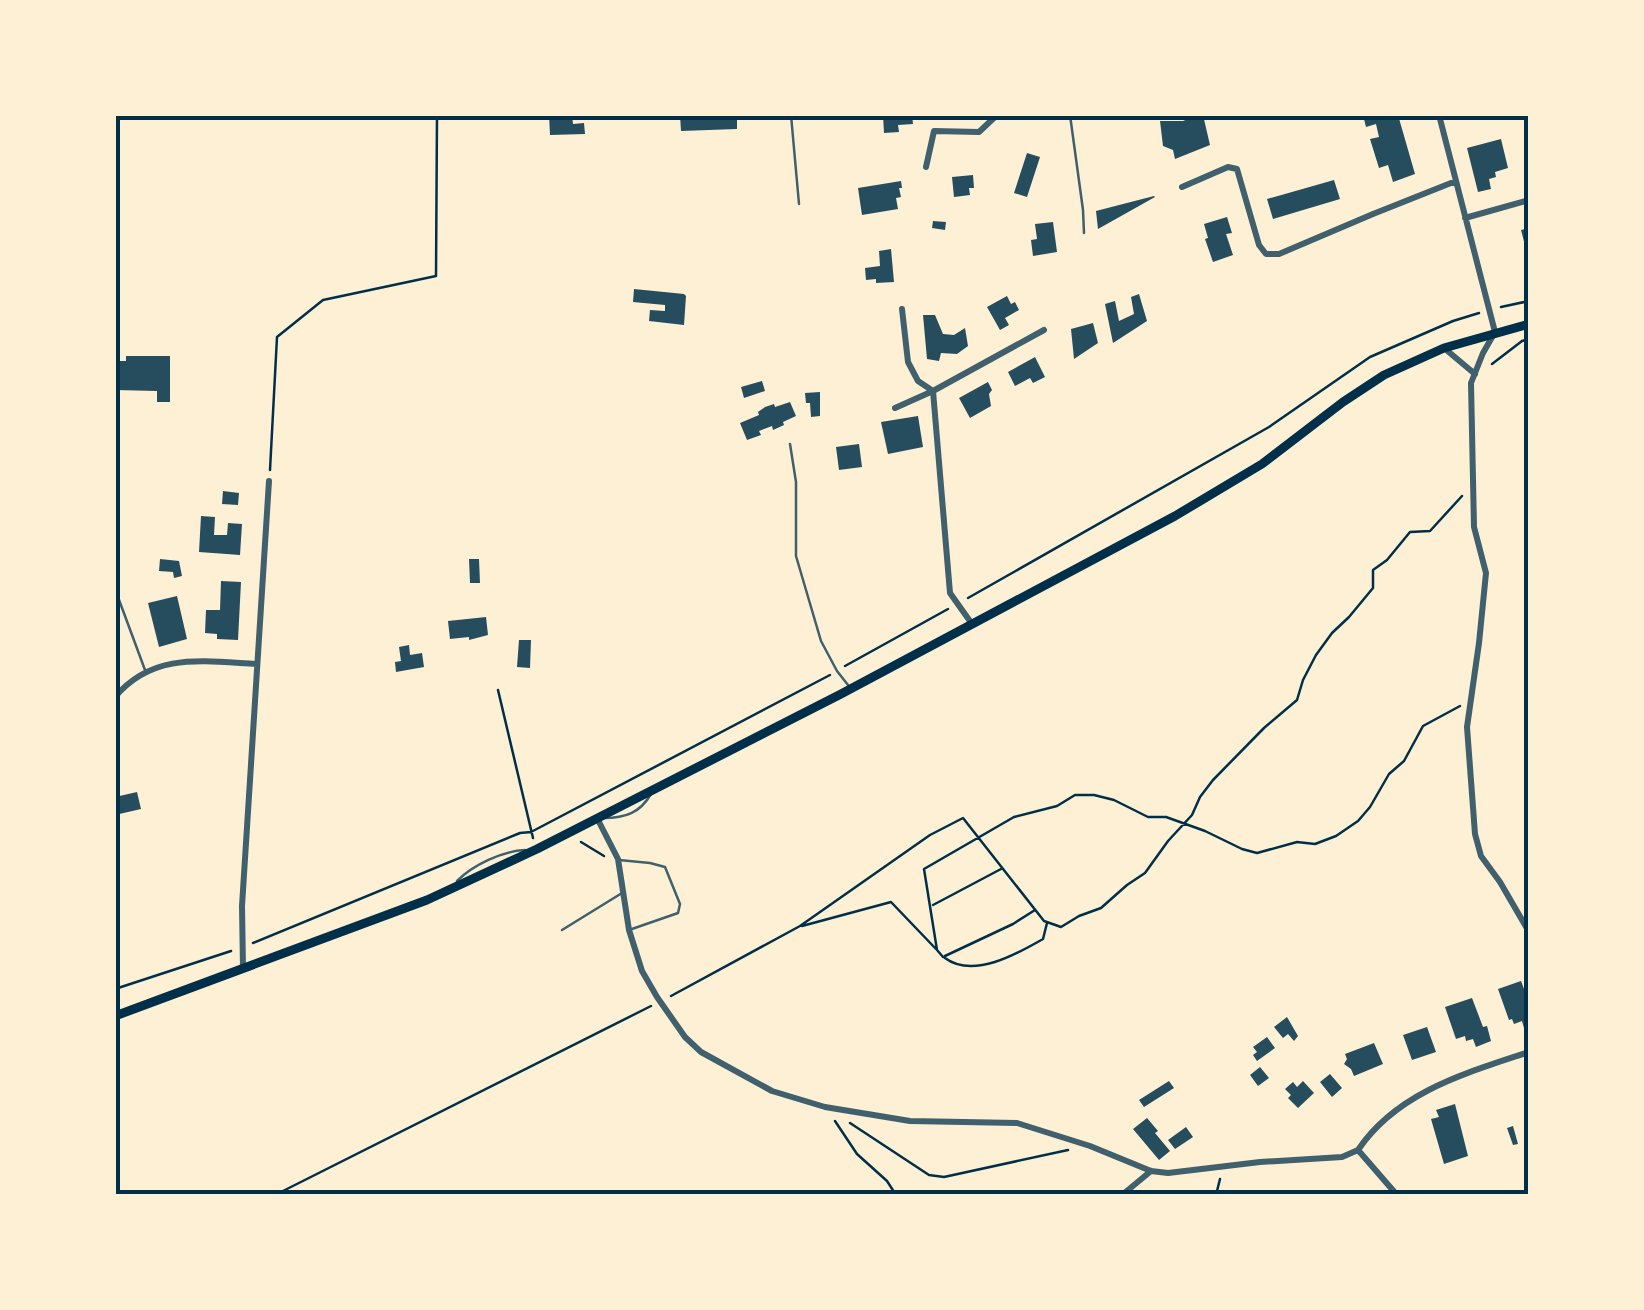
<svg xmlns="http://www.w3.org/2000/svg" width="1644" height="1310" font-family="Literata,serif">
	<rect width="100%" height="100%" fill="#fdf0d5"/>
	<path fill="#264d5e" d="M549 115H572L573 124 584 123 585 134 550 135Z
		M680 115H737V129L681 131Z
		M883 115H912L913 124 898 125 899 132 884 133Z
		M1198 115H1203L1210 145 1175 159 1173 150 1163 146 1160 121H1183Z
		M1363 115H1398L1415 174 1393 182 1388 165 1379 168 1370 139 1379 137 1376 124 1366 127Z
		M1501 139 1508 168 1495 172 1496 177 1489 179 1491 189 1478 192 1467 148Z
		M1027 153 1040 157 1027 197 1014 193Z
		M973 175 974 188H969L970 195 954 197 952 177Z
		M1334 180 1340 199 1273 219 1267 199Z
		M901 181 902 188H899L901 197 896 198 898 209 862 215 858 188Z
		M1154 196 1155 197 1098 229 1096 211Z
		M1227 217 1232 233 1226 234 1233 255 1213 262 1205 239 1208 238 1204 224Z
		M933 221 946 222 945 230 932 228Z
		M1053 222 1057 252 1033 256 1031 240 1037 239 1035 224Z
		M1529 228V257H1528L1521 230Z
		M891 249 894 282 876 283V279L866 280 865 268 880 266 879 251Z
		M634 289 684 294 686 296 684 325 649 321 650 310 665 311V305L633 302Z
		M1139 294 1147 321 1113 343 1105 304 1115 301 1119 321 1134 314 1131 297Z
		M1007 296 1011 304 1015 302 1019 310 1005 318 1009 325 1000 330 987 307Z
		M923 315H935L943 334 954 335 965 328 968 346 957 354 941 353 939 361 927 359Z
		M1093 323 1098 343 1074 359 1071 329Z
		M126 356H170V402H157V391L115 390V361H126Z
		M1035 357 1045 377 1033 383 1030 378 1015 386 1008 372Z
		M762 381 765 391 744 398 741 387Z
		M988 382 992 390 989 394 991 406 970 418 959 398Z
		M820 392V416L811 417 810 403H806L805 393Z
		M790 402 796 416 783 422 784 425 773 430 772 426 759 431 761 435 747 440 740 423 759 415 758 412 765 407 774 404 775 407Z
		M918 416 923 447 888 454 881 422Z
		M859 444 862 467 839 470 836 447Z
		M223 491 239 493 238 505 222 504Z
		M201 516 215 517 214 535H227L228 523 242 524 240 555 199 552Z
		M160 559 179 561 182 576 174 578 173 572 159 571Z
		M469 559H479L480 583H470Z
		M221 581 241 582 238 640 217 639V634L205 633 206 610H220Z
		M177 596 187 639 159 647 148 603Z
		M486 617 488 635 469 640V637L450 639 448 621Z
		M519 640H531L530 668 517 667Z
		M409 645 410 655 422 653 424 667 396 672 395 662 401 661 399 647Z
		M137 792 141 809 115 815V797Z
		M1521 981 1529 1002V1026L1524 1028 1522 1021 1514 1024 1512 1019 1509 1020 1498 989Z
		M1472 998 1483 1027 1487 1026 1491 1041 1476 1047 1473 1039 1466 1041 1465 1036 1456 1039 1445 1007Z
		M1287 1017 1298 1036 1294 1041 1288 1034 1283 1038 1274 1027Z
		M1427 1027 1436 1052 1412 1060 1403 1035Z
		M1267 1037 1275 1048 1257 1061 1253 1055 1257 1052 1253 1047Z
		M1374 1043 1383 1064 1354 1076 1351 1069 1344 1064 1347 1059 1345 1054Z
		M1260 1067 1269 1078 1258 1086 1250 1075Z
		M1330 1074 1342 1088 1332 1097 1320 1082Z
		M1169 1081 1174 1088 1144 1107 1139 1100Z
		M1303 1081 1314 1093 1298 1108 1288 1098 1291 1095 1285 1089 1293 1082 1297 1087Z
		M1455 1104 1468 1156 1444 1164 1431 1119 1439 1117 1436 1110Z
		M1147 1118 1158 1131 1155 1133 1170 1151 1159 1160 1133 1129Z
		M1513 1126 1518 1144 1513 1145 1507 1128Z
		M1186 1127 1193 1137 1175 1149 1168 1140Z"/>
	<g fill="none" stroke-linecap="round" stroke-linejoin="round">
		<path stroke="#003049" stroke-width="2.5" d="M1501 307 1529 301
			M1492 364 1522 341 1529 339
			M270 470 277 337 323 300 436 276 437 115
			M968 598 1269 427 1370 357 1453 321 1479 313
			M845 666 948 609
			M498 690 533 838
			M581 842 604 856
			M933 905 1001 869
			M802 926 891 902 936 949
			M253 943 520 833 531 832 830 675
			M945 956 1013 924 1035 910
			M943 957 937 950 924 869 1014 817 1057 806 1075 795H1094L1114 800 1148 817H1166L1205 831 1242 849 1257 853 1297 842 1315 844 1336 836 1358 821 1370 807 1389 774 1404 761 1423 726 1460 706
			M945 958C973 979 1017 954 1043 939L1047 923
			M115 989 231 951
			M671 996 800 926 930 835 963 818 1044 921 1061 927 1079 916 1101 908 1127 885 1145 873 1168 841 1192 815 1200 797 1213 780 1264 728 1297 700 1303 680 1316 655 1332 633 1349 617 1373 588V570L1387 560 1410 532 1430 531 1462 496
			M835 1121 857 1154 887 1181 896 1195
			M850 1123 929 1175 944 1177 1068 1150
			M275 1195 651 1006
			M1216 1195 1220 1179"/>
		<path stroke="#3f606c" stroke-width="2.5" d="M791 115 799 204
			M1070 115 1083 210 1084 233
			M790 444 796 482V556L821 641 837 671 848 685
			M115 589 145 670
			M604 818C625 818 640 813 651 794
			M619 860 650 863 665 867 680 904 678 913 629 930
			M457 881C473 865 502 851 525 850
			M562 930 622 893"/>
		<path stroke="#3f606c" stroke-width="6" d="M1439 115 1495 332 1483 353 1471 383 1474 527 1486 573 1479 643 1467 727 1475 834 1481 856 1500 882 1529 932
			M926 167 934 131 979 132 997 115
			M1182 187 1228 167 1237 169 1259 245 1266 254H1279L1373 214 1456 181
			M1465 218 1529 200
			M1444 348 1475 374
			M895 408 933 391 918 381 908 362 902 309
			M972 624 950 593 933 391 1044 330
			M115 697C153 652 203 661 257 664
			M597 818 618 859 629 930 642 971 657 997 685 1037 701 1052 772 1091 825 1107 910 1121 1017 1123 1090 1146 1151 1171 1168 1173 1260 1162 1342 1157 1358 1150
			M243 969 242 906 269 481
			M1358 1150C1397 1092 1466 1073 1529 1052
			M1358 1150 1397 1195
			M1122 1195 1151 1171"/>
		<path stroke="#003049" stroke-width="9" d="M115 1016 427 900 537 849 841 694 1175 516 1262 464 1343 402 1384 375 1444 348 1529 324"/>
	</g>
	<rect width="1644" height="1310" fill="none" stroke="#fdf0d5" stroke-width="235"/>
	<rect x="118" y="118" width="1408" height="1074" fill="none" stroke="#003049" stroke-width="4"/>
</svg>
